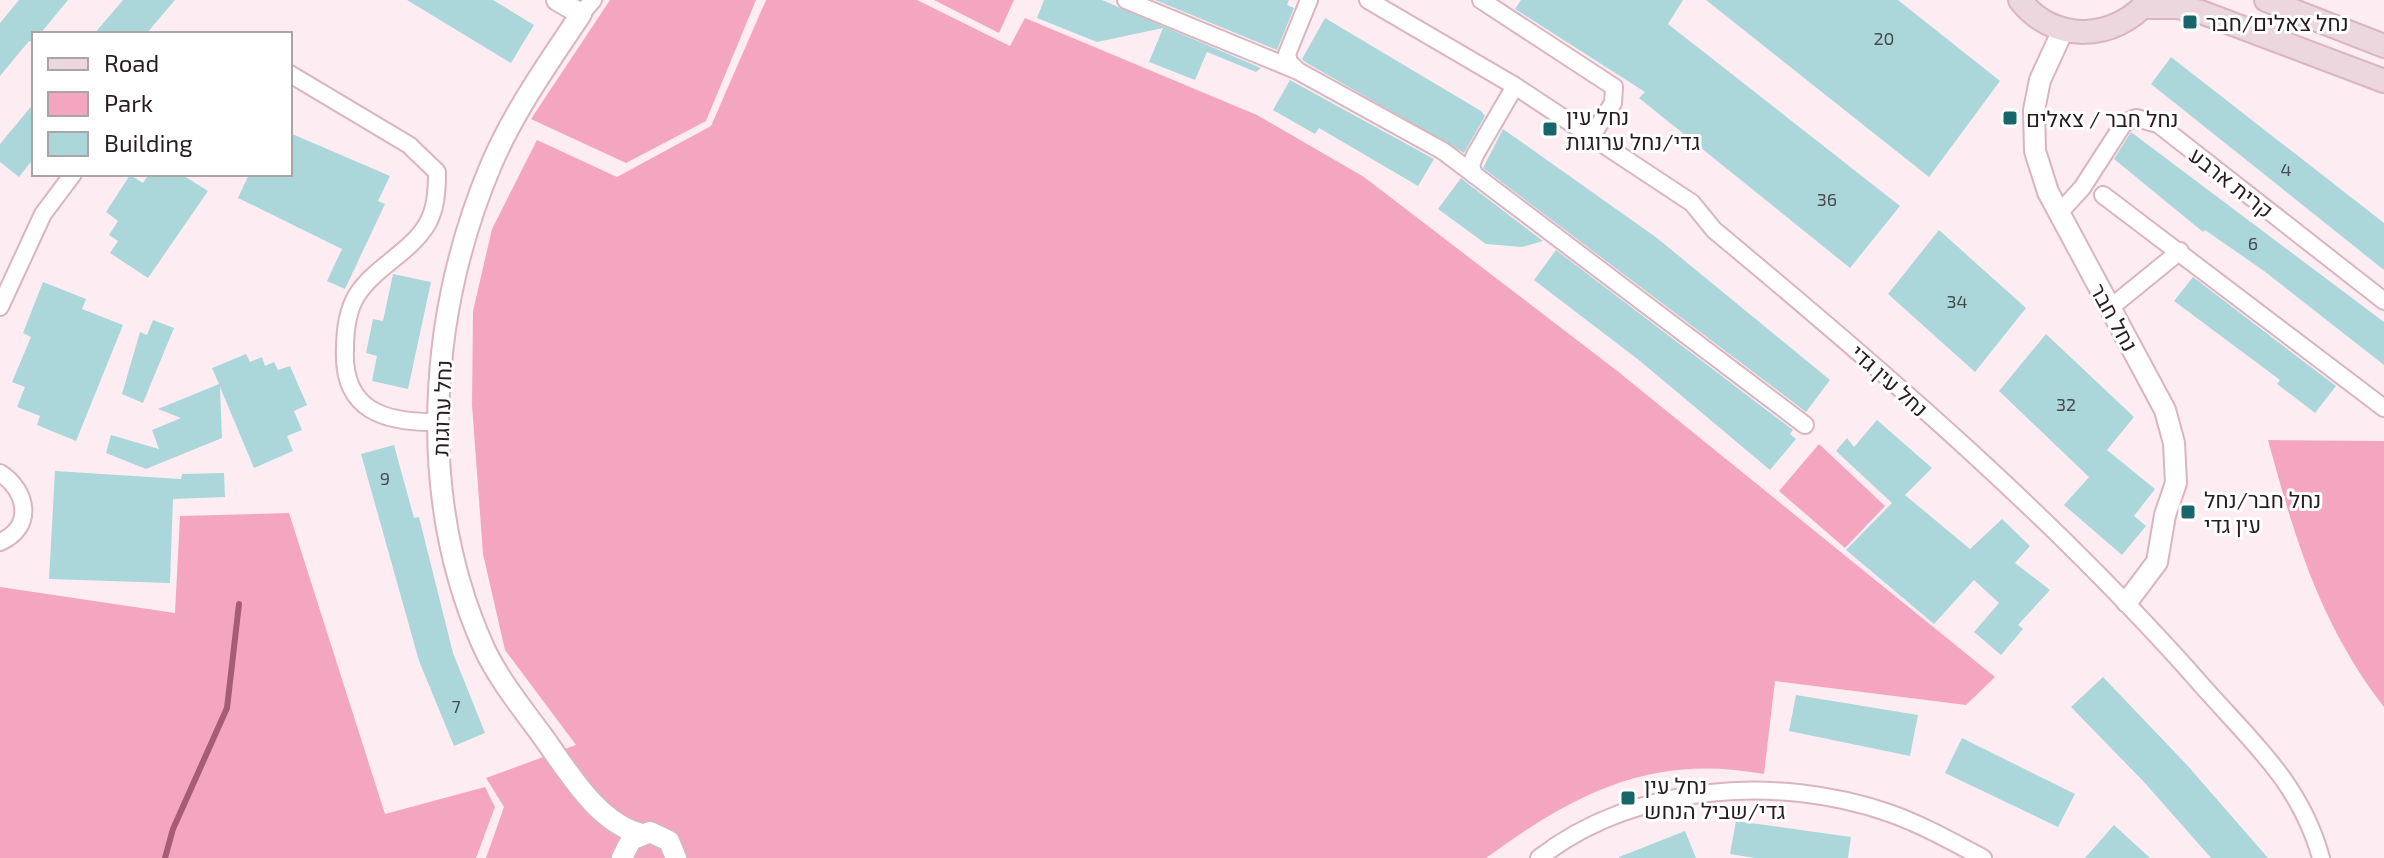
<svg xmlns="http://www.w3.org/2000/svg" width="2384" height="858" font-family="'Exo 2',Heebo,sans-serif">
	<rect width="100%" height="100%" fill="#fdedf2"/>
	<path fill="#f4a6c0" d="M610 0H756L706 121 626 163 531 119Z
		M766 0H917L1010 46 1025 18 1257 115 1364 177 1616 370 1995 677 1966 705 1775 681 1764 774C1651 753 1575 793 1486 858H486L504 807 486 778 576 745 505 650 483 554 472 405 473 311 492 229 537 140 617 177 711 126Z
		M934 0H1014L999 33Z
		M2268 440 2384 441V707C2320 624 2295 539 2268 440Z
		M1819 444 1885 506 1845 548 1779 491Z
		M289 513 385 814 485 787 495 807 476 858H0V587L175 613 180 516Z"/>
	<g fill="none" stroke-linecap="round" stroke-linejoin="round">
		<path stroke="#a65c77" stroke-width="6" d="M165 858 173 829 227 708 239 604"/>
	</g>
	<path fill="#abd7da" d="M19 0H68L40 34H34V42L29 41 0 76V23Z
		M123 0H175L146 34H94Z
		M407 0H493L534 25 511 63Z
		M1044 0H1102L1261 68 1256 72 1207 52 1195 80 1149 62 1163 28 1097 42 1037 18Z
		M1155 0H1289L1287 5 1294 8 1277 50Z
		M1521 0H1683L1668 24 1900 206 1850 268 1639 98 1645 92 1515 9Z
		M1706 0H1898L2000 81 1929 177Z
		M1325 18 1481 111 1485 116 1464 153 1305 62 1302 59Z
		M2171 57 2384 223V270L2151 84Z
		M1290 80 1434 159 1418 186 1319 128 1315 134 1273 110Z
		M34 103V158L19 177 0 162V144Z
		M1503 129 1657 238 1830 380 1806 412 1483 168Z
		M2131 132 2384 322V365L2264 271 2205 230 2203 232 2114 159Z
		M290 133 390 176 378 201 385 204 345 289 327 281 342 249 238 198 249 174H290Z
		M149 174H181L208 191 148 278 110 253 118 241 109 235 118 221 106 212 130 175 143 183Z
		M1461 178 1467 183 1543 241 1522 247 1486 244 1438 209Z
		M1939 230 2026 308 1975 372 1888 294Z
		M1556 250 1793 430 1790 434 1796 439 1770 470 1640 361 1534 280Z
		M393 274 431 282 408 389 372 381 377 356 366 353 373 319 383 321Z
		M2193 277 2336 386 2315 413 2277 384 2280 380 2174 301Z
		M43 282 86 299 82 309 123 325 76 441 37 425 40 416 17 407 25 387 12 382 31 337 23 333Z
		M153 320 174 328 143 403 122 394 140 332 147 335Z
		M2046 334 2134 417 2107 450 2155 489 2134 516 2146 526 2122 555 2064 505 2089 477 1999 391Z
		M246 354 250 362 262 357 265 366 274 362 278 370 290 366 307 405 294 411 302 430 287 436 293 451 254 468 220 387 222 438 146 469 106 453 111 435 159 449 152 430 181 418 158 409 219 384 212 368Z
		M1877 420 1932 468 1905 495 1970 549 2002 519 2030 546 2015 563 2050 590 2018 625 2023 629 2001 655 1974 632 1999 603 1974 580 1934 624 1846 550 1892 503 1836 451 1847 438 1854 447Z
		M394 445 414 518 419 517 453 653 485 733 454 746 419 661 361 454Z
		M55 471 181 479 182 474 224 473 225 497 173 499 170 583 49 579Z
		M2103 677 2187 765 2268 858H2211L2144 782 2071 707Z
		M1796 695 1918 715 1910 756 1789 731Z
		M1962 738 2075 794 2058 827 1945 773Z
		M1736 821 1851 837 1848 858H1755L1730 854Z
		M2114 825 2150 858H2085Z
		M1685 831 1696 858H1619V857Z"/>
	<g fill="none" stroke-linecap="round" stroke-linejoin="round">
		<g stroke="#dab4bf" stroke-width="20">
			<path id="minor" d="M1126 0 1298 71 1443 151 1805 425
				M1368 0 1515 86 1692 203 1714 230C1886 373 2058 521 2206 690 2255 745 2301 785 2321 858
				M1481 0 1614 87 1613 103 1591 137
				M581 14 593 0
				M1297 70 1289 62 1287 54 1309 0
				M290 74 409 145 437 172C437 191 436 210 426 226 409 253 374 268 357 295 347 311 345 331 345 349 342 411 385 423 438 422
				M1474 175 1471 165 1475 155 1515 86
				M2103 195 2384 408
				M2059 213 2082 188 2124 123 2136 118 2158 124 2384 301
				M0 307 43 214 73 174
				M2110 308 2180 251
				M0 473C27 490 35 527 0 542
				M1539 858C1634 784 1777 774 1889 813 1921 824 1953 842 1983 858"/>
		</g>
		<g stroke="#dab4bf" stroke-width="24">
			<path id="tertiary" d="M557 0 581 14C549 62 514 111 491 165 428 315 416 497 484 648 498 678 521 707 541 734 566 768 597 824 642 834
				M2063 30 2040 80 2034 110 2035 151 2048 192 2165 410 2174 443 2176 483 2165 515 2157 562 2127 602
				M622 858 631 840 650 832 669 841 676 858"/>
		</g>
		<g stroke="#dab4bf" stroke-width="26">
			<path id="secondary" d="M2020 0C2054 44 2115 41 2149 0
				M2266 0 2384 46
				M2143 7H2177L2201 12 2384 81"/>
		</g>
		<use href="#minor" stroke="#fff" stroke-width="16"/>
		<use href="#tertiary" stroke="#fff" stroke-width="20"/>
		<use href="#secondary" stroke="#ecd7de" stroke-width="22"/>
	</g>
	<g fill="#17666a" stroke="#fff" stroke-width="3">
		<rect x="2182" y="14" width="16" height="16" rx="4"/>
		<rect x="2002" y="110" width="16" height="16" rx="4"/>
		<rect x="1542" y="121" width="16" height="16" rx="4"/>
		<rect x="2180" y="504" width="16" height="16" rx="4"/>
		<rect x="1620" y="790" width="16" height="16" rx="4"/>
	</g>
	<g text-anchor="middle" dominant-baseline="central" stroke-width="6" stroke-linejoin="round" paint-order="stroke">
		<g font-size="18" fill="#4a4a4e">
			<text x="1884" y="38">20</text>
			<text x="2286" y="169">4</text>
			<text x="1827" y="199">36</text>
			<text x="2253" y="243">6</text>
			<text x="1957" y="301">34</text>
			<text x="2066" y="404">32</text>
			<text x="385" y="478">9</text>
			<text x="456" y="706">7</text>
		</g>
		<g font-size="22" fill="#291b20" stroke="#fff" text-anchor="start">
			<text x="2206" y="22">נחל צאלים/חבר</text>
			<text x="1566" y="116">נחל עין<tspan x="1566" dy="25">גדי/נחל ערוגות</tspan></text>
			<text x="2026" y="118">נחל חבר / צאלים</text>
			<text x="2204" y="499">נחל חבר/נחל<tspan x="2204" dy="25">עין גדי</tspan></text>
			<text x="1644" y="785">נחל עין<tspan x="1644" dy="25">גדי/שביל הנחש</tspan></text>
		</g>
		<g font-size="22" fill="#291b20" stroke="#fff">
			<text transform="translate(2232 182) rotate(38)">קרית ארבע</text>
			<text transform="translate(2115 317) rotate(61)">נחל חבר</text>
			<text transform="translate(1890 380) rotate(42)">נחל עין גדי</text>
			<text transform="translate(441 408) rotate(-88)">נחל ערוגות</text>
		</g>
	</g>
	<rect x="32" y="32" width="260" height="144" fill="#ffffff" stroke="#a9a4a6" stroke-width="2"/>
	<rect x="48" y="58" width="40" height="12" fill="#ecd7de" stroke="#a9a4a6" stroke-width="2"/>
	<text x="104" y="72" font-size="24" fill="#291b20">Road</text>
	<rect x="48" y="92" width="40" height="24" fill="#f4a6c0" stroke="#a9a4a6" stroke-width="2"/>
	<text x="104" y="112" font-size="24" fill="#291b20">Park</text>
	<rect x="48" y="132" width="40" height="24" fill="#abd7da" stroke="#a9a4a6" stroke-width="2"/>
	<text x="104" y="152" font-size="24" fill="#291b20">Building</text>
</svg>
